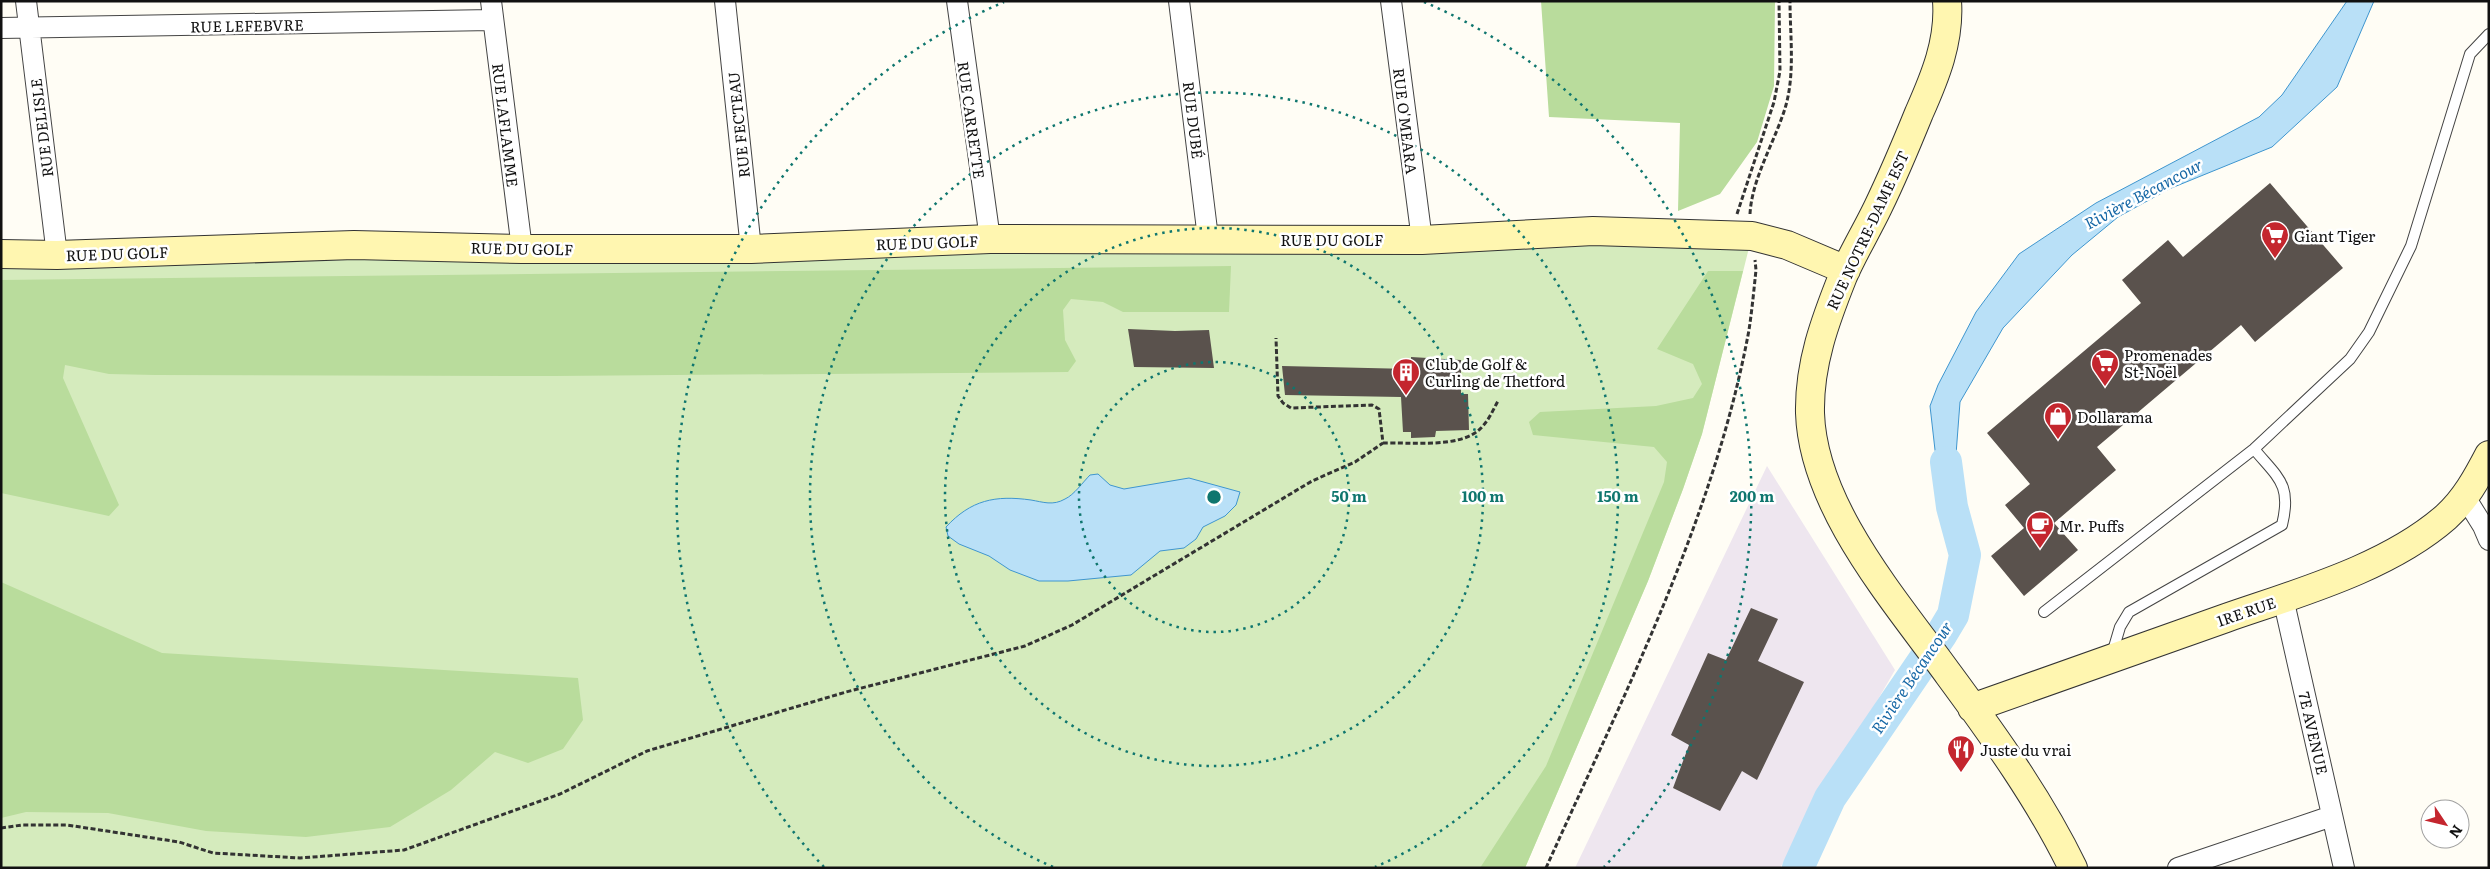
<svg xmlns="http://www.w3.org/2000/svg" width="2490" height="869" font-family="Literata,serif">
	<rect width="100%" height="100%" fill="#fffdf5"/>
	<path fill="#eee6ef" d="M1767 466 1895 670 1780 868H1575Z"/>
	<path fill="#d5ebbd" d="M1752 236 1702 434 1683 489 1648 581 1525 868H1V254Z"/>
	<path fill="#b9dc9c" d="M1541 1H1775L1774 86 1757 142 1720 194 1678 211 1680 123 1549 117Z
		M1231 266 1229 312H1123L1103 302 1071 299 1063 310 1065 340 1076 361 1068 372 554 376 155 375 109 374 65 365 63 378 119 505 109 516 1 493V280Z
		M1708 271H1743L1702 434 1683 489 1648 581 1525 868H1480L1546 766 1664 482 1667 462 1654 447 1533 435 1529 422 1540 412 1656 406 1693 398 1702 384 1693 364 1657 349Z
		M1 582 162 653 578 678 583 720 563 749 528 763 495 752 451 790 390 827 306 837 206 831 108 813 26 812 1 818Z"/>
	<path fill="#b9e0f7" stroke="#3f96cf" d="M2347 1H2374L2337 87 2272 147 2169 189 2118 217 2072 255 2003 328 1960 402 1952 507 1935 450 1930 406 1938 385 1976 312 2019 254 2096 203 2259 117 2282 95Z
		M1098 474 1110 485 1124 489 1189 478 1240 492 1236 505 1225 516 1203 527 1196 539 1184 548 1160 551 1131 575 1068 581H1039L1010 570 989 556 959 544 948 536 946 527C971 500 995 495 1031 500 1043 502 1053 506 1065 499 1074 495 1083 482 1090 475Z"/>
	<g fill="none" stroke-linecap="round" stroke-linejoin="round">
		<path stroke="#b9e0f7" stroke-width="32" d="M1798 868 1830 798 1941 635 1953 615 1965 555 1952 507 1946 462"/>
	</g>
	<path fill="#5a524d" d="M2270 183 2343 268 2255 342 2241 325 2097 447 2116 470 2054 523 2078 550 2024 596 1991 556 2024 528 2005 505 2030 484 1987 433 2141 303 2122 280 2168 240 2183 257Z
		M1128 329 1175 331 1209 330 1214 368 1134 367Z
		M1411 357 1461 360V394H1468L1469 430 1436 431 1435 437 1411 438V432H1403L1401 397 1285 395 1282 366 1411 369Z
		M1751 608 1778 619 1758 661 1804 682 1757 780 1742 771 1720 811 1673 788 1689 745 1671 735 1708 653 1726 660Z"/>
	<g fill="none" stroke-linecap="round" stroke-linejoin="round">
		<g stroke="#444" stroke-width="12">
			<path id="lane" d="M2044 612 2254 449 2350 359 2369 332 2411 246 2470 54 2489 34
				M2112 654 2120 627 2129 612 2282 525C2292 484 2278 478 2254 449"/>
		</g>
		<g stroke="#444" stroke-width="22">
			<path id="street" d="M26 1 57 255
				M491 1 522 249
				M725 1 751 249
				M957 1 990 239
				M1179 1 1208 238
				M1391 1 1422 240
				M1 28 492 20
				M2465 497 2483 526 2489 540
				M2283 598 2344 868
				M2178 868 2332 816"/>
		</g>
		<g stroke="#333" stroke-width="30">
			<path id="secondary" d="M1947 1C1950 41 1935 77 1919 113 1906 145 1893 176 1878 207 1867 230 1853 253 1843 276 1825 321 1809 364 1810 413 1813 508 1896 601 1949 675 1994 736 2040 800 2073 868
				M1 254 57 255 354 245 522 249H751L990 239 1422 240 1593 231 1752 236 1787 245 1846 270
				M1972 708C2057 678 2142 648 2226 618 2298 593 2388 568 2446 517 2465 500 2477 478 2489 455"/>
		</g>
		<path stroke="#333" stroke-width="3" stroke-dasharray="5 2.5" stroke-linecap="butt" d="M1737 214 1774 102 1780 71 1779 1
			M1750 214C1752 177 1776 140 1786 105 1795 72 1790 35 1790 1
			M1383 443C1410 442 1461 449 1481 428 1489 420 1493 410 1498 401
			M1 828 22 825H67L179 842 213 853 300 858 404 850 560 794 647 751 846 692 1025 646 1072 625 1312 481 1355 462 1383 443 1379 409 1372 405 1291 408 1283 403 1278 396 1276 338
			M1546 868C1624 694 1714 519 1749 330 1752 310 1754 289 1756 270L1755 260"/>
		<use href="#lane" stroke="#fff" stroke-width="10"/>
		<use href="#street" stroke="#fff" stroke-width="20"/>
		<use href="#secondary" stroke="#fff6b0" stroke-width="28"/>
	</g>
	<g fill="none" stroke="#0f766e" stroke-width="2.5" stroke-dasharray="2.5 5">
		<circle cx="1214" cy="497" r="135"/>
		<circle cx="1214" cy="497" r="269"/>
		<path d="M1053 867A404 404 0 1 1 1375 867"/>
		<path d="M824 867A538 538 0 0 1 1004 2M1424 2A538 538 0 0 1 1604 867"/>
	</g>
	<defs>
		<g id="supermarket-pin" transform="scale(1.4375)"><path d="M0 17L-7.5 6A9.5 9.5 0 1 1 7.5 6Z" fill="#c4262e" stroke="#fff"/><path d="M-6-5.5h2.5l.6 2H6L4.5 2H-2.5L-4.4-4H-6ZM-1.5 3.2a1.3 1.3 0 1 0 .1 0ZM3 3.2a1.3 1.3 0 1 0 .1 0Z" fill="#fff"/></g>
		<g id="building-pin" transform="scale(1.4375)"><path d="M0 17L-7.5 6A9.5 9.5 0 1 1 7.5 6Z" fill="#c4262e" stroke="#fff"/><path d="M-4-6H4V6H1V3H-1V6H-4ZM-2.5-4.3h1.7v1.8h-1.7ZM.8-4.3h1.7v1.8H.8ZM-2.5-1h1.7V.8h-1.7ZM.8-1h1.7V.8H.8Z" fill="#fff"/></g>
		<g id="shop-pin" transform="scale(1.4375)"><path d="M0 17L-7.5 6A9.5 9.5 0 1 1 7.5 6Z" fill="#c4262e" stroke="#fff"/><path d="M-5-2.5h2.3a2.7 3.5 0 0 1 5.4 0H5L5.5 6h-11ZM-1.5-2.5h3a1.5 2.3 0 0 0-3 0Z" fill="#fff"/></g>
		<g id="cafe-pin" transform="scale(1.4375)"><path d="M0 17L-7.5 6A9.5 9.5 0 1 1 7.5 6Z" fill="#c4262e" stroke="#fff"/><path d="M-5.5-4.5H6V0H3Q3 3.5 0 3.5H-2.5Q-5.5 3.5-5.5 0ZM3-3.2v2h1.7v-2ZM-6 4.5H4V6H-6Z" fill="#fff"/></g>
		<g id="restaurant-pin" transform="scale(1.4375)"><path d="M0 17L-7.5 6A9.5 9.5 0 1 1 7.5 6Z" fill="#c4262e" stroke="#fff"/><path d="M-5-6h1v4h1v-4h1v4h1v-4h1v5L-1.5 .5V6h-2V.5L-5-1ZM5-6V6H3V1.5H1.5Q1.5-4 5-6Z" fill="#fff"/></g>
	</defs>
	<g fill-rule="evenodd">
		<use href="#supermarket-pin" x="2275" y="235"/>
		<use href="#supermarket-pin" x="2105" y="363"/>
		<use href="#building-pin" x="1406" y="372"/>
		<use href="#shop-pin" x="2058" y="416"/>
		<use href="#cafe-pin" x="2040" y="525"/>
		<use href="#restaurant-pin" x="1961" y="749"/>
	</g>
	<g text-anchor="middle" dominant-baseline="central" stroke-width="5" stroke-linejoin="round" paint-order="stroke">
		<g font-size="15" fill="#111" stroke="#fff">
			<text transform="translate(247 25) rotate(-1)">RUE LEFEBVRE</text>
			<text transform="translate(972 120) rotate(82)">RUE CARRETTE</text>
			<text transform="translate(1194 120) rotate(83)">RUE DUBÉ</text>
			<text transform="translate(1406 121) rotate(83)">RUE O'MEARA</text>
			<text transform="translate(506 125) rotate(83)">RUE LAFLAMME</text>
			<text transform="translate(738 125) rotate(-96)">RUE FECTEAU</text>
			<text transform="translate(41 128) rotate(-97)">RUE DELISLE</text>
			<text transform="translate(1867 230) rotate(-65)">RUE NOTRE-DAME EST</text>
			<text x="1332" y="239">RUE DU GOLF</text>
			<text transform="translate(927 242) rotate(-2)">RUE DU GOLF</text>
			<text transform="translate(522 248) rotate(1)">RUE DU GOLF</text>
			<text transform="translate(117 253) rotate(-2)">RUE DU GOLF</text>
			<text transform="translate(2246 611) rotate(-19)">1RE RUE</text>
			<text transform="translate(2314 733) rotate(77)">7E AVENUE</text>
		</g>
		<g font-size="15" fill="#111" stroke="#fff" text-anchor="start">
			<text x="2294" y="235">Giant Tiger</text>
			<text x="2124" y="354">Promenades<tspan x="2124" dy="17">St-Noël</tspan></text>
			<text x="1425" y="363">Club de Golf &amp;<tspan x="1425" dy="17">Curling de Thetford</tspan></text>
			<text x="2077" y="416">Dollarama</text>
			<text x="2059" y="525">Mr. Puffs</text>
			<text x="1980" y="749">Juste du vrai</text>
		</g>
		<g font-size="16" font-style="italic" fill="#1768a6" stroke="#fff">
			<text transform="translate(2143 193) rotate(-28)">Rivière Bécancour</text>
			<text transform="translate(1911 677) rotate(-56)">Rivière Bécancour</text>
		</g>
	</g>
	<circle cx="1214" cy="497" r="8" fill="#0f766e" stroke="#fff" stroke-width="2.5"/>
	<g font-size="15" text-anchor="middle" font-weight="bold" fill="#0f766e" stroke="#fff" stroke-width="5" stroke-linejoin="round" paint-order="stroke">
		<text x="1349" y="502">50 m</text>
		<text x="1483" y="502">100 m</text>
		<text x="1618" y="502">150 m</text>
		<text x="1752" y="502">200 m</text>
	</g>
	<rect width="2490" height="869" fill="none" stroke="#111111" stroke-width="5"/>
	<g transform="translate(2445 824) rotate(125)"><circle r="24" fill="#ffffff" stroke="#a0a0a0"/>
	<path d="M0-4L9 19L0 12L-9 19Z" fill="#c4262e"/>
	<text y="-8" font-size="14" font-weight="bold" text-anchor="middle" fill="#111111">N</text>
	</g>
</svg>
